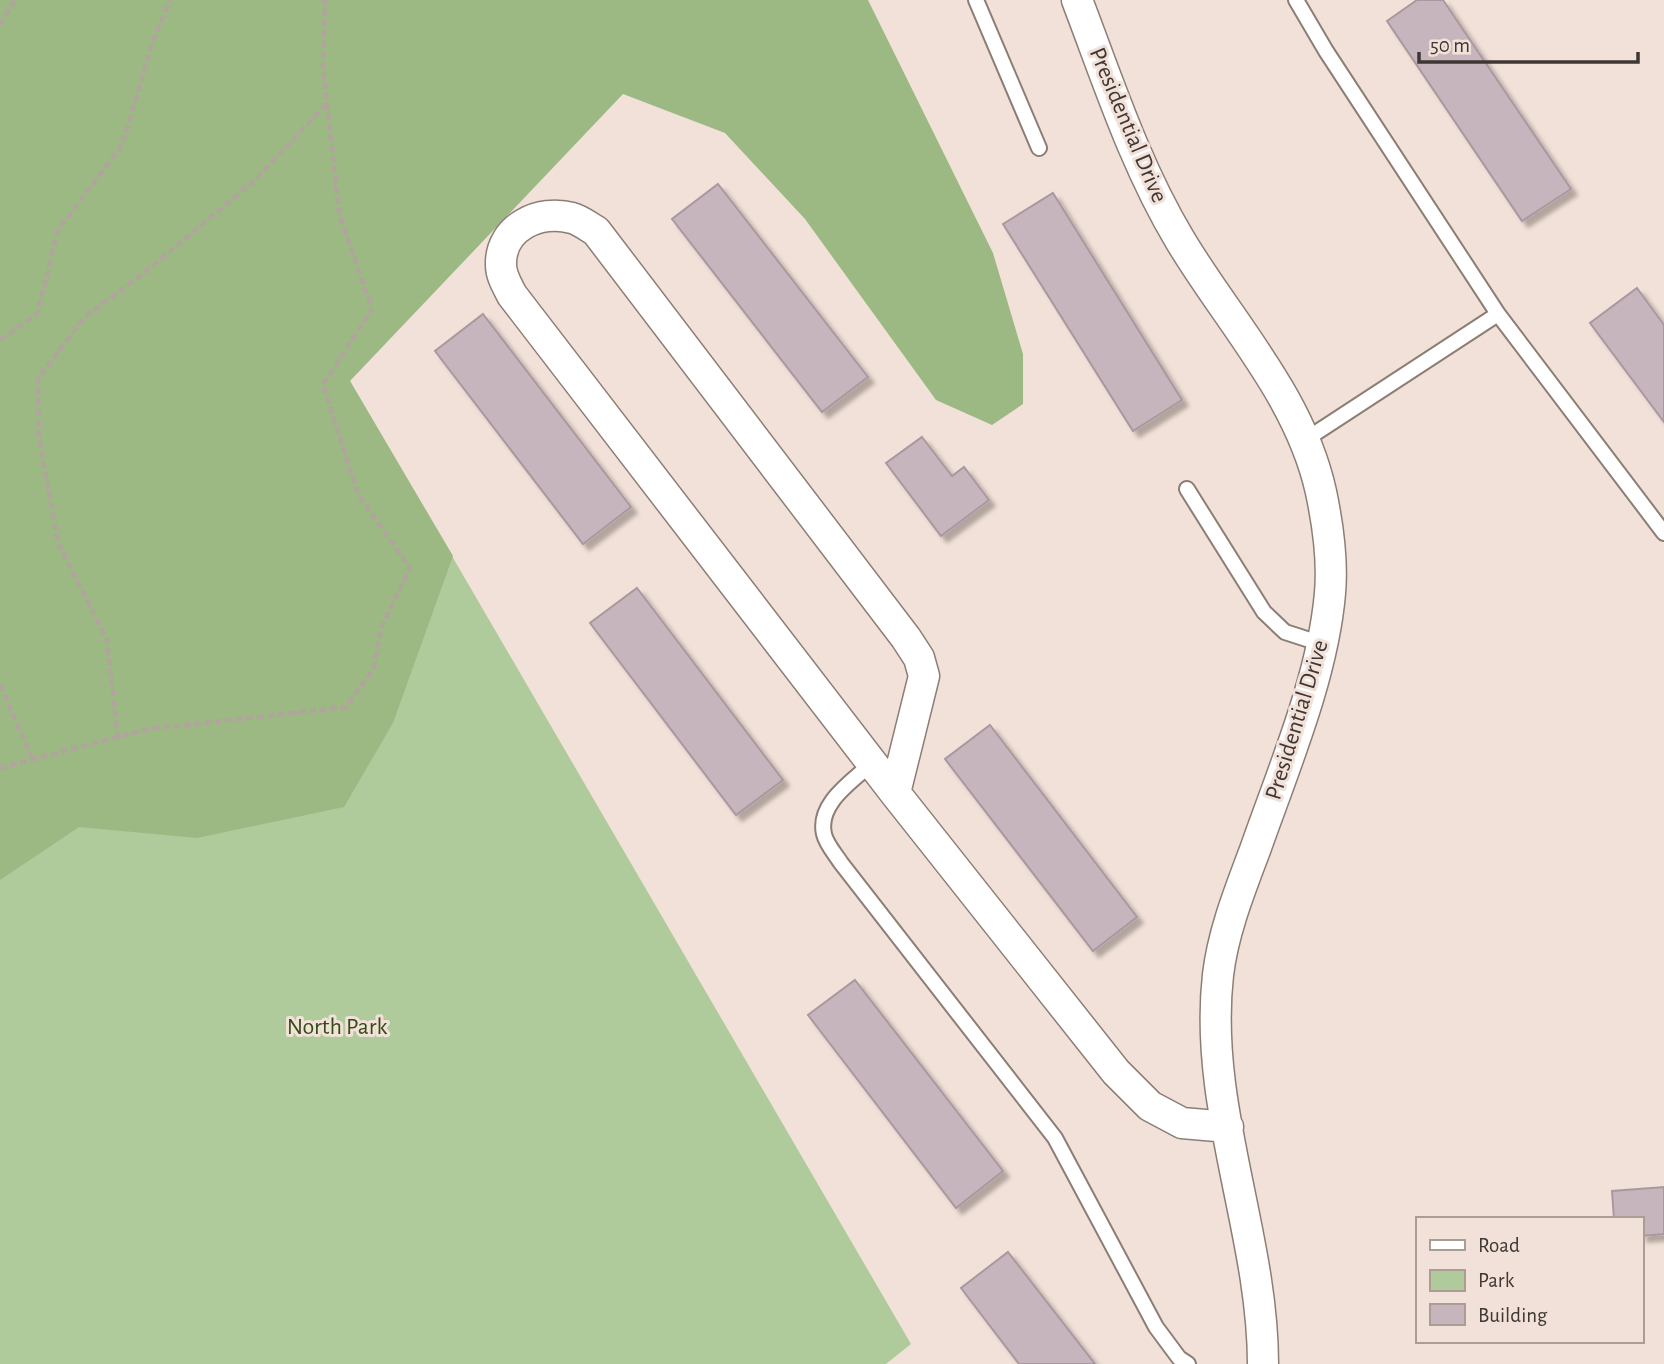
<svg xmlns="http://www.w3.org/2000/svg" width="1664" height="1364" font-family="'Alegreya Sans',sans-serif">
	<defs>
		<filter id="shadow"><feDropShadow dx="6" dy="6" stdDeviation="2" flood-color="#0004"/></filter>
	</defs>
	<rect width="100%" height="100%" fill="#f2e1d8"/>
	<path fill="#b0cb9b" d="M0 0 350 381 911 1344 886 1364H0Z"/>
	<path fill="#9cb984" d="M0 0H868L993 253 1023 354V404L992 425 936 400 805 219 725 133 623 94 350 381 453 556 393 723 344 807 197 838 79 827 0 880Z"/>
	<path fill="#c7b5be" stroke="#a998a0" stroke-width="2" filter="url(#shadow)" d="M1417 0H1443L1571 189 1522 221 1387 21Z
		M718 184 868 377 822 412 672 219Z
		M1053 193 1182 400 1133 431 1003 224Z
		M1637 288 1664 325V422L1590 323Z
		M483 314 631 507 583 544 435 351Z
		M922 437 952 476 964 467 989 500 941 536 886 463Z
		M637 588 783 780 736 815 590 623Z
		M990 725 1137 917 1093 951 945 759Z
		M855 980 1003 1171 956 1208 808 1015Z
		M1664 1187V1234L1641 1236V1219H1614L1612 1191Z
		M1008 1252 1095 1364H1019L961 1288Z"/>
	<g fill="none" stroke-linecap="round" stroke-linejoin="round">
		<g stroke="#8d7e75" stroke-width="18">
			<path id="service" d="M976 0 1039 148
				M1296 0 1326 51 1498 314 1664 533
				M1305 440 1498 314
				M1187 489 1264 612 1285 632 1322 644
				M872 763C853 781 817 803 824 834 826 844 836 855 841 863L1055 1138 1156 1327 1179 1358 1188 1364"/>
		</g>
		<g stroke="#8d7e75" stroke-width="33">
			<path id="minor" d="M1077 0C1108 81 1135 165 1180 240 1229 322 1300 396 1321 492 1328 525 1333 559 1330 593 1323 677 1283 770 1255 850 1240 890 1223 932 1218 975 1203 1106 1263 1234 1263 1364
				M895 793 924 676 919 658 906 638 596 231C589 227 580 220 572 218 540 209 500 227 501 265 501 276 507 285 512 295L895 793 1116 1072 1150 1106 1182 1123 1228 1127"/>
		</g>
		<path stroke="#b1a49d" stroke-width="4.5" stroke-dasharray="7 3.5" stroke-linecap="butt" d="M0 25 15 0
			M0 340 37 314 58 230 122 145 153 41 170 0
			M0 685 33 760
			M118 738 107 640 58 543 39 437 38 378 84 318 145 272 252 183 327 103
			M0 768 148 729 346 707 374 668 381 628 410 568 358 494 323 385 372 309 339 213 323 66 325 0"/>
		<use href="#service" stroke="#fff" stroke-width="14"/>
		<use href="#minor" stroke="#fff" stroke-width="30"/>
	</g>
	<g text-anchor="middle" dominant-baseline="central" stroke-width="6" stroke-linejoin="round" paint-order="stroke">
		<g font-size="24" fill="#3e3733" stroke="#f2e1d8">
			<text transform="translate(1128 125) rotate(67)">Presidential Drive</text>
			<text transform="translate(1297 720) rotate(-73)">Presidential Drive</text>
		</g>
		<g font-size="24" fill="#314c15" stroke="#f2e1d8">
			<text x="337" y="1027">North Park</text>
		</g>
	</g>
	<rect x="1416" y="1217" width="228" height="126" fill="#f2e1d8" stroke="#aa9d96" stroke-width="2"/>
	<rect x="1430" y="1240" width="35" height="10" fill="#ffffff" stroke="#aa9d96" stroke-width="2"/>
	<text x="1478" y="1252" font-size="21" fill="#3e3733">Road</text>
	<rect x="1430" y="1270" width="35" height="21" fill="#b0cb9b" stroke="#aa9d96" stroke-width="2"/>
	<text x="1478" y="1287" font-size="21" fill="#3e3733">Park</text>
	<rect x="1430" y="1304" width="35" height="21" fill="#c7b5be" stroke="#aa9d96" stroke-width="2"/>
	<text x="1478" y="1322" font-size="21" fill="#3e3733">Building</text>
	<path d="M1419 52v10h219v-10" fill="none" stroke="#3e3733" stroke-width="3.5"/>
	<text x="1430" y="52" font-size="21" fill="#3e3733" stroke="#f2e1d8" stroke-width="5" paint-order="stroke">50 m</text>
</svg>
